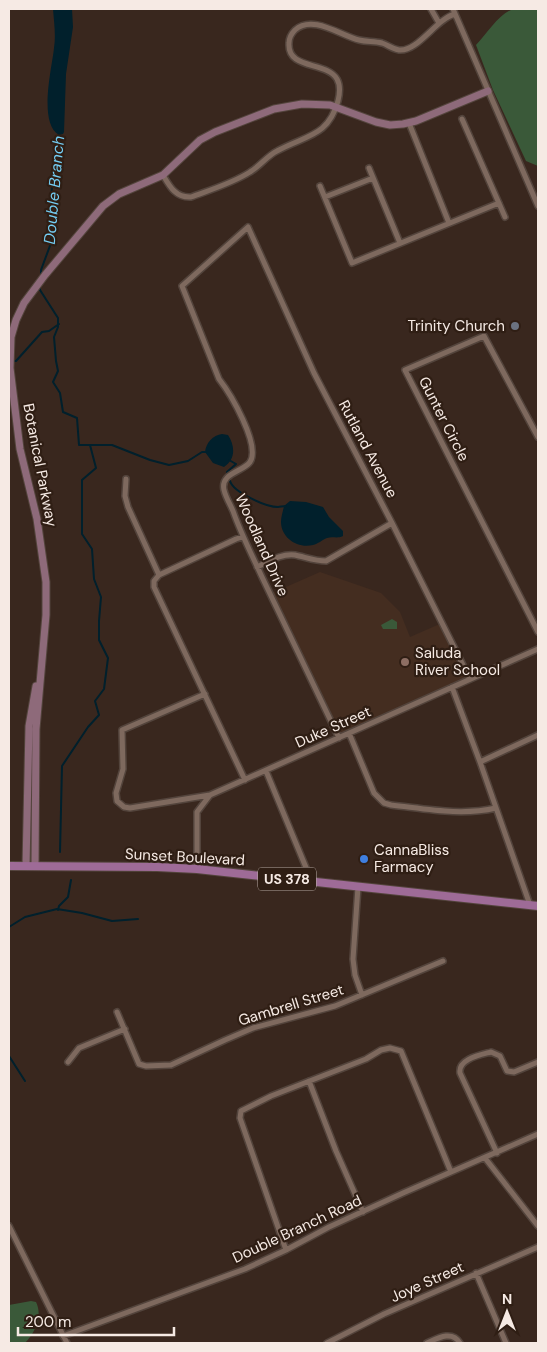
<svg xmlns="http://www.w3.org/2000/svg" width="547" height="1352" font-family="'DM Sans',sans-serif">
	<rect width="100%" height="100%" fill="#39271e"/>
	<path fill="#442d20" d="M320 572 381 593 400 612 410 637 442 623 470 679 339 738 270 594Z"/>
	<path fill="#3a5939" d="M514 9H538V166L526 161 493 90 476 45C487 34 500 12 514 9Z
		M392 619 397 622V629H383L381 625Z
		M31 1301 36 1302C43 1316 35 1333 25 1343H9V1305Z"/>
	<path fill="#01202c" d="M53 9H72L73 27 66 74 64 132 63 134 59 135C38 123 52 68 54 48 56 35 54 22 53 9Z
		M222 434 228 435C235 446 236 459 224 467L213 463 205 452C206 443 213 435 222 434Z
		M290 501 306 502 323 507 329 517 343 531V536C337 539 333 536 327 538 322 540 318 544 313 545 298 549 281 538 281 522 281 517 283 511 284 506Z"/>
	<g fill="none" stroke-linecap="round" stroke-linejoin="round">
		<path stroke="#01202c" stroke-width="2" d="M41 277V270L51 243V204L53 168 59 134
			M40 286V290L58 318V327L54 337 56 361 58 371 53 382 60 393 63 412 77 418 79 445
			M14 361H16L42 332 49 331 59 324
			M89 445H112L150 460 169 465 188 461 202 452H206
			M227 472 236 464 229 460
			M230 481C233 492 266 507 278 507 280 507 283 506 286 506
			M60 852 62 766 88 727 99 715 95 701 104 689 108 658 99 640V621L101 597 94 579 92 549 82 534V480L96 468 90 445H79
			M58 910 59 906 68 897 71 880
			M9 927 25 917 57 909 82 913 112 921 138 919
			M9 1056 25 1081"/>
		<g stroke="#53443c" stroke-width="8">
			<path id="street" d="M431 9 439 23
				M453 9 538 206
				M462 119 505 217
				M409 123 449 223
				M369 168 400 243
				M163 175C170 187 176 198 191 197 210 190 233 183 250 172 260 166 267 156 277 151 306 135 328 137 338 101 340 93 341 86 337 79 326 61 287 70 289 43 289 38 291 34 295 30 313 14 341 36 359 40 367 42 374 41 382 43 388 45 392 49 399 50 418 52 436 19 455 14
				M320 186 352 263 499 203
				M325 197 373 178
				M538 437 484 336 405 370 538 632
				M126 479 125 496 128 507 159 575
				M242 537 236 539 159 575 154 581V587L245 780
				M257 567C268 562 282 553 295 555 305 557 315 561 326 561L392 523
				M452 687 480 762 530 905
				M205 694 122 730 123 769 116 793 117 801 124 807 130 808 210 795
				M349 733 374 793 384 803 391 805C427 809 461 816 496 808
				M339 738C313 684 288 631 262 577 252 555 241 534 233 511 230 504 226 498 224 490 220 473 243 472 250 462 261 445 230 393 219 379L182 286 248 227 314 373 392 523 470 679
				M480 762 538 735
				M266 771 312 882
				M197 869V812L210 795 538 649
				M358 887 353 959 355 975 362 995
				M117 1012 139 1064 146 1066 171 1065 225 1040 253 1028 335 1006 443 961
				M68 1062 79 1048 125 1029
				M309 1081 336 1151 363 1212
				M497 1153 460 1073C458 1059 480 1055 491 1052L500 1056 507 1071 514 1072 538 1062
				M485 1158 538 1226
				M9 1226 67 1343
				M286 1250 240 1118 241 1111 271 1096 366 1059 381 1050 390 1048 401 1051 451 1172
				M476 1273 506 1343
				M63 1336 245 1269 286 1250 329 1227 403 1193 538 1134
				M327 1343 384 1314 538 1247
				M427 1343C438 1338 452 1330 460 1343"/>
		</g>
		<g stroke="#53443c" stroke-width="9">
			<path id="secondary" d="M26 866 29 726 36 686
				M35 866 36 729 46 615V582L37 519 20 449 10 368 11 337 16 320 24 303 45 275 103 206 119 194 163 175 200 140 215 132 274 109 302 104 330 105 376 122 390 125 403 124 416 121 488 91"/>
		</g>
		<g stroke="#53443c" stroke-width="10">
			<path id="primary" d="M9 866 157 867 197 869 538 906"/>
		</g>
		<use href="#street" stroke="#7e695e" stroke-width="5"/>
		<use href="#secondary" stroke="#8e6a7a" stroke-width="7"/>
		<use href="#primary" stroke="#9e6b97" stroke-width="8"/>
	</g>
	<circle fill="#6b7280" stroke="#2f1e14" stroke-width="2" cx="515" cy="326" r="5"/>
	<circle fill="#8d6e63" stroke="#2f1e14" stroke-width="2" cx="405" cy="662" r="5"/>
	<circle fill="#3f7fe0" stroke="#2f1e14" stroke-width="2" cx="364" cy="859" r="5"/>
	<g text-anchor="middle" dominant-baseline="central" stroke-width="4.5" stroke-linejoin="round" paint-order="stroke">
		<rect fill="#2f1e14" stroke="#baada6" stroke-width="1" x="258" y="867.5" width="58" height="23" rx="4"/>
		<g font-size="14" font-weight="bold" fill="#f6eae4">
			<text x="287" y="879">US 378</text>
		</g>
		<g font-size="15" fill="#f6eae4" stroke="#2f1e14" text-anchor="start">
			<text x="505" y="326" text-anchor="end">Trinity Church</text>
			<text x="415" y="653">Saluda<tspan x="415" dy="17">River School</tspan></text>
			<text x="374" y="850">CannaBliss<tspan x="374" dy="17">Farmacy</tspan></text>
		</g>
		<g font-size="15" fill="#f6eae4" stroke="#2f1e14">
			<text transform="translate(444 419) rotate(63)">Gunter Circle</text>
			<text transform="translate(368 449) rotate(62)">Rutland Avenue</text>
			<text transform="translate(40 465) rotate(79)">Botanical Parkway</text>
			<text transform="translate(262 545) rotate(66)">Woodland Drive</text>
			<text transform="translate(333 727) rotate(-24)">Duke Street</text>
			<text transform="translate(185 857) rotate(3)">Sunset Boulevard</text>
			<text transform="translate(291 1005) rotate(-17)">Gambrell Street</text>
			<text transform="translate(297 1229) rotate(-25)">Double Branch Road</text>
			<text transform="translate(427 1282) rotate(-24)">Joye Street</text>
		</g>
		<g font-size="16" font-style="italic" fill="#74cdf3" stroke="#2f1e14">
			<text transform="translate(54 190) rotate(-85)">Double Branch</text>
		</g>
	</g>
	<rect width="547" height="1352" fill="none" stroke="#f6eae4" stroke-width="20"/>
	<g transform="translate(507 1312)" stroke="#2f1e14" stroke-width="4" paint-order="stroke">
	<path d="M0-4L9 19L0 12L-9 19Z" fill="#f6eae4"/>
	<text y="-8" font-size="14" font-weight="bold" text-anchor="middle" fill="#f6eae4">N</text>
	</g>
	<path d="M18 1327v8h156v-8" fill="none" stroke="#f6eae4" stroke-width="2.5"/>
	<text x="25" y="1327" font-size="15" fill="#f6eae4" stroke="#2f1e14" stroke-width="4" paint-order="stroke">200 m</text>
</svg>
